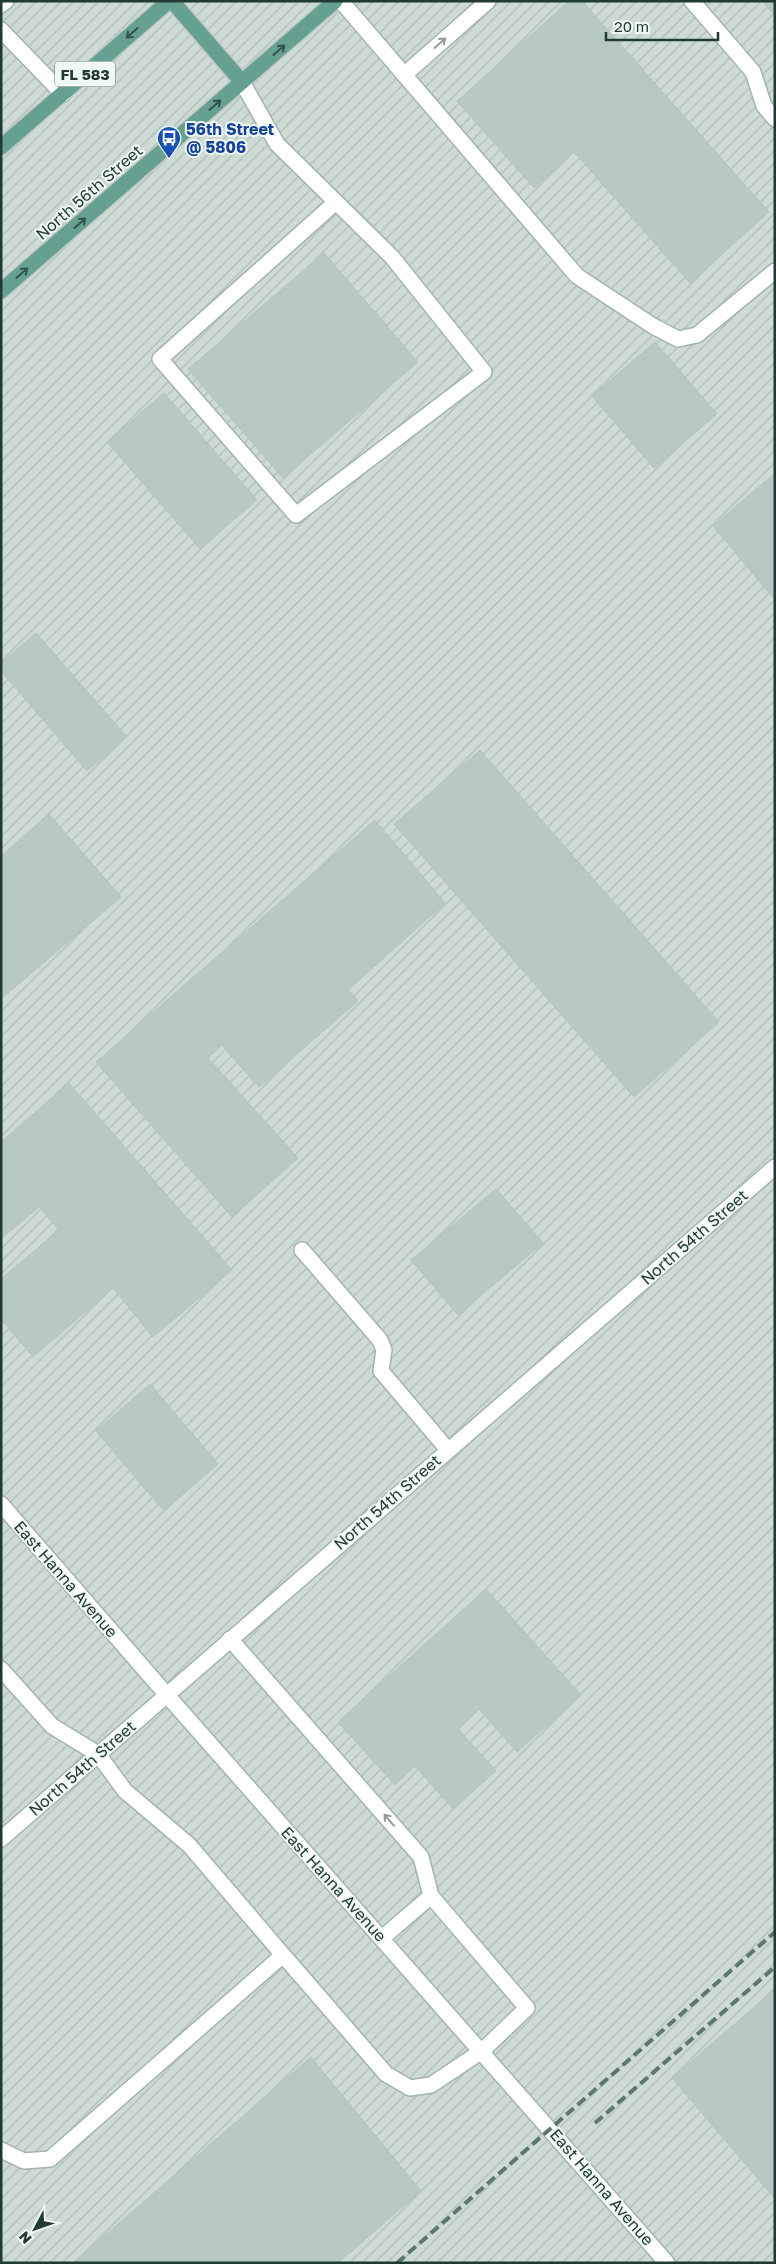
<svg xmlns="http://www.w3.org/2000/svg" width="776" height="2264" font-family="'Golos Text',sans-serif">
	<defs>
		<pattern id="industrial-furrows" width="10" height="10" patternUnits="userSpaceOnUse" patternTransform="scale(1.25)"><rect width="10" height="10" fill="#cedbd5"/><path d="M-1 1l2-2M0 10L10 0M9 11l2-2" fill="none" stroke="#b1bdb7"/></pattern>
	</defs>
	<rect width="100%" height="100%" fill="#e0ebe6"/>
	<path fill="url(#industrial-furrows)" d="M1 1H775V2263H1Z"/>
	<path fill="#b8c8c2" stroke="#b3c4bd" d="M569 1H582L769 212 690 283 574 152 534 188 457 101Z
		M762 1H775V16Z
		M324 253 418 362 283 478 188 369Z
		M655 342 717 414 654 468 592 396Z
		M164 393 257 500 200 549 107 442Z
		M775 473V600L713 526Z
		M36 633 127 737 87 771 1 671V663Z
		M480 750 719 1022 634 1097 394 824Z
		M49 814 121 897 1 999V856Z
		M375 820 445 903 348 990 358 1001 259 1087 175 993Z
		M175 993 221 1046 208 1058 298 1158 232 1217 96 1062Z
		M69 1083 232 1270 153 1337 113 1288 33 1357 1 1319V1279L59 1230 39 1207 1 1239V1142Z
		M496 1189 543 1243 458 1315 411 1260Z
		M150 1384 218 1464 164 1511 96 1431Z
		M486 1589 581 1695 517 1752 479 1709 458 1729 496 1771 453 1809 415 1766 395 1785 338 1722Z
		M775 1989V2199L672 2078Z
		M311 2057 421 2191 338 2263H73Z"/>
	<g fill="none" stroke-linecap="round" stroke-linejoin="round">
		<g stroke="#a3b3ad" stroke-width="18">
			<path id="service" d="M341 1 577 276 653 326 678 339 697 335 775 271
				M692 1 753 72 764 106 775 119
				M1 5 6 1
				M1 30 63 94
				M404 75 488 1
				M242 82 277 144 392 257 484 372 296 515 160 359 336 202
				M302 1250 380 1340 384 1350 381 1371 448 1450
				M230 1639 421 1857 431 1896 382 1938
				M1 1669 52 1726 98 1754 125 1791 189 1845 283 1955 50 2159 24 2161 1 2150
				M283 1955 386 2074 410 2088 431 2085 482 2051 527 2008 431 1896"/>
		</g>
		<g stroke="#a3b3ad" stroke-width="18">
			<path id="minor" d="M1 1839 775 1167"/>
		</g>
		<g stroke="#a3b3ad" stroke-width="18">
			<path id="tertiary" d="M1 1504 166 1694 667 2263"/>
		</g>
		<g stroke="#c1c8c6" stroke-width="18">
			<path id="primary" d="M172 1 242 82
				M1 147 169 1
				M1 291 335 1"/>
		</g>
		<use href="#service" stroke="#fff" stroke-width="15"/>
		<use href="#minor" stroke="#fff" stroke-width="15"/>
		<use href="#tertiary" stroke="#fff" stroke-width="15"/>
		<use href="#primary" stroke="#65a090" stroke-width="15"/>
		<path stroke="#5b776f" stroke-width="4" stroke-dasharray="10 5" stroke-linecap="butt" d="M595 2123 775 1967
			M397 2263 775 1932"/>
	</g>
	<defs><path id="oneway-shaft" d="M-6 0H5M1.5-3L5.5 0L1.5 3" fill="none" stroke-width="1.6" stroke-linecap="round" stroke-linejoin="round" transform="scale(1.25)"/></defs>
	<g stroke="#32544b">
		<use href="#oneway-shaft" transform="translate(132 33) rotate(139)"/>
		<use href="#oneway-shaft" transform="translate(279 50) rotate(-41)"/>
		<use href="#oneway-shaft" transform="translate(215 105) rotate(-41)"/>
		<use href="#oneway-shaft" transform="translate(80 223) rotate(-41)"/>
		<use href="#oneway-shaft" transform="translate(22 273) rotate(-41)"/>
	</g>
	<g stroke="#909d9a">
		<use href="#oneway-shaft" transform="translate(440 43) rotate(-41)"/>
		<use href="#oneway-shaft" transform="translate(389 1820) rotate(-131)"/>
	</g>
	<defs>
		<g id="bus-pin" transform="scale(1.25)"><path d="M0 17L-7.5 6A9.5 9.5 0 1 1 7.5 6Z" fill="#1a4fb4" stroke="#f0f8f4"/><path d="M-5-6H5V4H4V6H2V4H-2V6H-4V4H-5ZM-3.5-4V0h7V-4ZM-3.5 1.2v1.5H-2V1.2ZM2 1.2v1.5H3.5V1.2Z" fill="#fff"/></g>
	</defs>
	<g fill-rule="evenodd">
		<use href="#bus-pin" x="169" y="138"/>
	</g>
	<g text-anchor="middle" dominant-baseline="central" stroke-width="4" stroke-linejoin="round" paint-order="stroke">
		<rect fill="#f0f8f4" stroke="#5f746e" stroke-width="1" x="55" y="61.5" width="60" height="25" rx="4"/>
		<g font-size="15" font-weight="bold" fill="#213b34">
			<text x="85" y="74">FL 583</text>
		</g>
		<g font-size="16" font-weight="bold" fill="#164399" stroke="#f0f8f4" text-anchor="start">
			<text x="186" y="129">56th Street<tspan x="186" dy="18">@ 5806</tspan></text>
		</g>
		<g font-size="16" fill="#213b34" stroke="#f0f8f4">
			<text transform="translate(89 192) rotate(-41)">North 56th Street</text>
			<text transform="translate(694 1237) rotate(-41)">North 54th Street</text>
			<text transform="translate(387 1502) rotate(-41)">North 54th Street</text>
			<text transform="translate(66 1579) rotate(49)">East Hanna Avenue</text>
			<text transform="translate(82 1768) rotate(-41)">North 54th Street</text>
			<text transform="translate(334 1884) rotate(48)">East Hanna Avenue</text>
			<text transform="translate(602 2187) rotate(49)">East Hanna Avenue</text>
		</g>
	</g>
	<rect width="776" height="2264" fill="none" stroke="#213b34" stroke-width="5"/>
	<g transform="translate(35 2229) rotate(229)" stroke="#f0f8f4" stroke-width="4" paint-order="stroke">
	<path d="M0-4L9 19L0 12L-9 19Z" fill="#213b34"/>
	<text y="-8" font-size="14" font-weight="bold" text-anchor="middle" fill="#213b34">N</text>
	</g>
	<path d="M606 32v8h112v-8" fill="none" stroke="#213b34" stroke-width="2.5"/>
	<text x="614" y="32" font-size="15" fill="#213b34" stroke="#f0f8f4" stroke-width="4" paint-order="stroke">20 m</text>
</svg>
